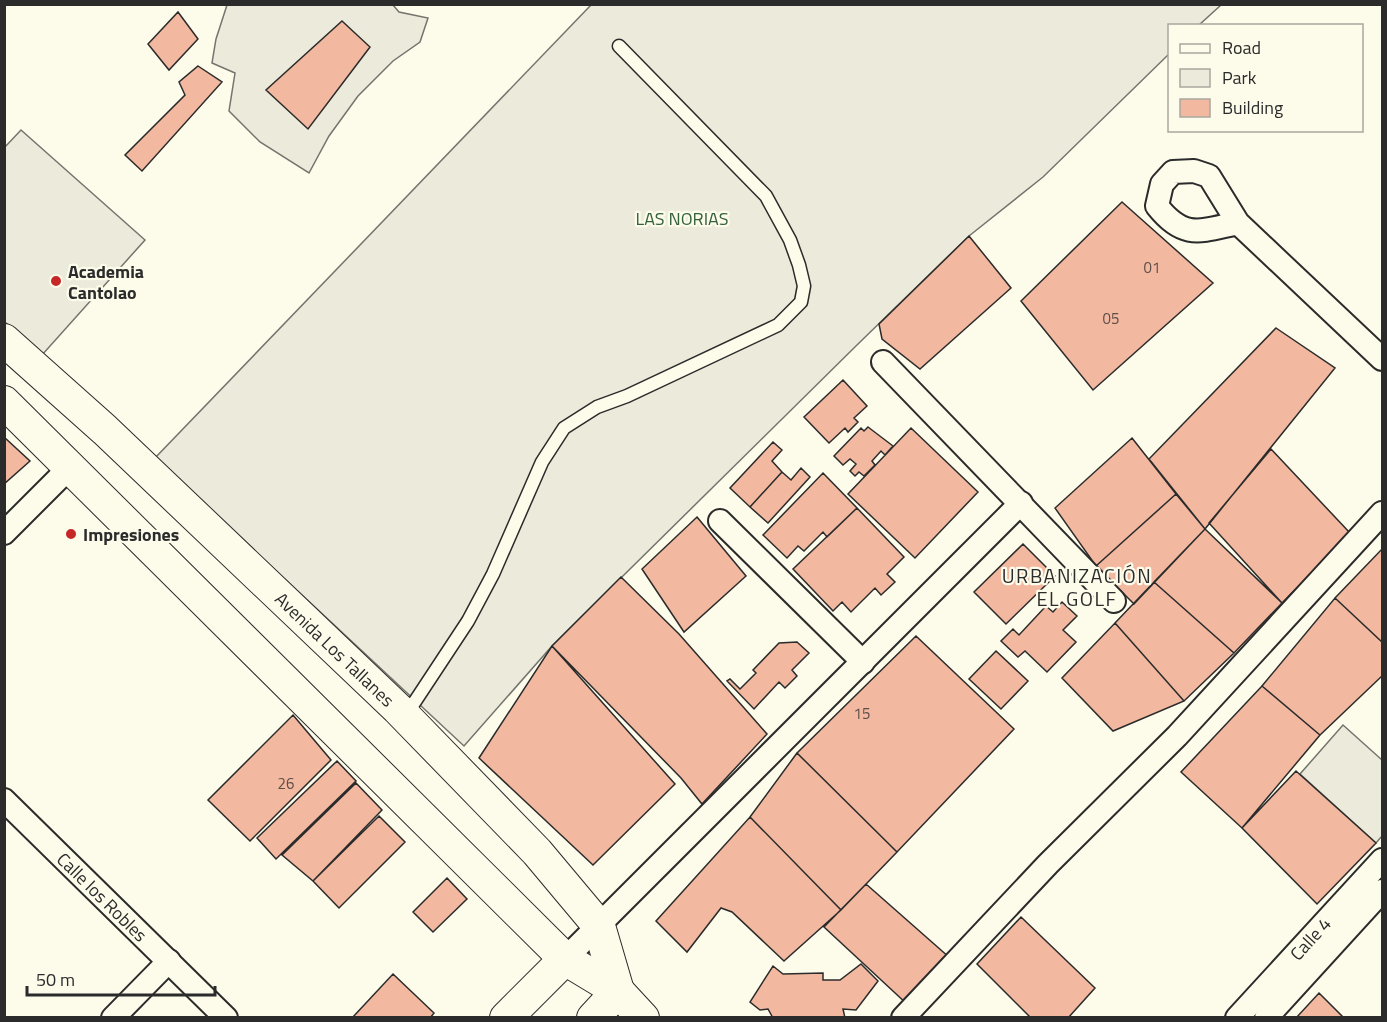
<svg xmlns="http://www.w3.org/2000/svg" width="1387" height="1022" font-family="'Titillium Web',sans-serif">
	<rect width="100%" height="100%" fill="#fdfbea"/>
	<path fill="#ecebdb" stroke="#74746e" stroke-width="1.5" d="M227 5H393L399 12 428 18 420 42 393 61 358 96 329 136 309 173 260 142 229 111 235 73 212 63 216 39Z
		M591 5H1221L1199 25 1170 26 1169 54 1043 177 969 236 858 344 552 646 464 746 155 458Z
		M21 130 145 240 42 355 5 322 4 148Z
		M1343 725 1382 760V836L1376 843 1300 774Z"/>
	<path fill="#f2b8a0" stroke="#2b2b2b" stroke-width="1.5" d="M178 12 198 39 169 70 148 44Z
		M342 21 370 47 308 129 266 90Z
		M198 66 222 82 142 171 125 155 185 95 179 82Z
		M1122 202 1213 283 1093 390 1021 301Z
		M969 236 1011 288 920 369 882 339 879 324Z
		M1276 328 1335 368 1205 529 1149 459Z
		M843 380 867 406 854 418 858 422 848 432 845 428 829 443 804 417Z
		M868 427 893 446 885 455 881 451 872 461 875 465 864 476 859 472 855 476 850 471 856 464 850 459 843 465 834 456 861 428 864 431Z
		M911 428 978 492 915 558 848 494Z
		M4 437 30 461 4 484Z
		M1132 438 1176 494 1096 566 1055 508Z
		M773 442 782 450 772 461 782 472 750 507 730 488Z
		M1271 449 1350 533 1282 603 1209 523Z
		M801 468 810 477 768 523 750 507 782 472 791 480Z
		M823 473 857 508 827 537 823 532 804 551 798 546 787 558 763 535Z
		M1176 494 1205 529 1134 604 1096 566Z
		M857 508 904 557 887 574 895 582 881 595 875 588 851 612 842 602 833 611 793 569Z
		M697 517 746 576 684 632 642 569Z
		M1205 529 1282 603 1234 653 1154 582Z
		M1023 544 1055 576 1006 624 974 592Z
		M1382 549V642L1335 598Z
		M621 577 679 634 767 734 702 804 681 778 552 646Z
		M1154 582 1234 653 1184 701 1115 623Z
		M1335 598 1382 642V676L1320 735 1262 686Z
		M1062 602 1077 616 1063 630 1076 642 1047 672 1025 651 1018 657 1001 641 1013 629 1019 635 1046 606 1053 612Z
		M1115 623 1184 701 1113 731 1062 678Z
		M916 636 1014 729 897 852 797 753Z
		M797 642 809 653 792 670 797 676 785 688 779 682 754 709 727 681 730 679 740 689 756 673 753 670 779 643Z
		M552 646 675 784 593 865 479 758Z
		M996 651 1028 681 1001 709 969 679Z
		M1262 686 1320 735 1242 828 1181 772Z
		M293 715 331 760 250 841 208 800Z
		M797 753 897 852 841 910 750 817Z
		M337 761 356 781 276 859 257 838Z
		M1296 771 1376 843 1317 904 1242 828Z
		M356 783 382 810 313 881 282 855Z
		M379 816 405 842 339 908 313 881Z
		M750 817 841 910 784 961 732 912 721 908 687 952 656 921Z
		M447 878 467 899 433 932 413 912Z
		M866 884 950 958 908 1005 824 927Z
		M1021 917 1095 988 1068 1018H1031L977 964Z
		M861 964 878 981 856 1010 843 1009 845 1018H773L768 1009 760 1010 750 1002 773 966 783 974 823 973V980H840Z
		M393 974 434 1013 430 1018H352Z
		M1319 993 1344 1018H1296Z"/>
	<g fill="none" stroke-linecap="round" stroke-linejoin="round">
		<g stroke="#2b2b2b" stroke-width="15">
			<path id="lane" d="M406 715 468 621 493 574 542 462 564 428 597 407 627 396 778 325 801 302 804 286 799 265 790 240 766 196 619 46"/>
		</g>
		<g stroke="#2b2b2b" stroke-width="26">
			<g id="street">
				<path d="M1238 223C1200 231 1184 240 1157 206L1162 184 1173 172 1194 171 1209 176 1238 223 1382 359"/>
				<path d="M883 362 1114 601"/>
				<path d="M720 521 863 662"/>
				<path d="M4 533 71 466"/>
				<path id="s1" d="M4 800 226 1018"/>
				<path d="M565 959 1021 503"/>
				<path d="M113 1018 169 961"/>
				<path d="M903 1018 1048 864 1177 736 1382 513"/>
				<path id="s2" d="M1237 1018 1382 860"/>
				<path d="M1266 1018 1382 891"/>
			</g>
		</g>
		<g stroke="#2b2b2b" stroke-width="34">
			<g id="secondary">
				<path id="s3" d="M4 340 105 430 398 709 537 852 599 926 618 991"/>
				<path d="M4 402 565 959 618 991 643 1018"/>
				<path d="M506 1018 565 959"/>
				<path d="M593 1018 618 991"/>
			</g>
		</g>
		<use href="#lane" stroke="#fdfbea" stroke-width="12"/>
		<use href="#street" stroke="#fdfbea" stroke-width="22"/>
		<use href="#secondary" stroke="#fdfbea" stroke-width="32"/>
	</g>
	<g fill="#c62828" stroke="#fdfbea" stroke-width="2">
		<circle cx="56" cy="281" r="6"/>
		<circle cx="71" cy="534" r="6"/>
	</g>
	<g text-anchor="middle" dominant-baseline="central" stroke-width="4.5" stroke-linejoin="round" paint-order="stroke">
		<g font-size="15" fill="#5d4e48">
			<text x="1152" y="267">01</text>
			<text x="1111" y="318">05</text>
			<text x="862" y="713">15</text>
			<text x="286" y="783">26</text>
		</g>
		<g font-size="18" fill="#34623c" stroke="#fdfbea">
			<text x="682" y="218">LAS NORIAS</text>
		</g>
		<g font-size="18" font-weight="bold" fill="#2b2b2b" stroke="#fdfbea" text-anchor="start">
			<text x="68" y="271">Academia<tspan x="68" dy="21">Cantolao</tspan></text>
			<text x="83" y="534">Impresiones</text>
		</g>
		<g font-size="18" fill="#2b2b2b" stroke="#fdfbea">
			<text stroke="none"><textPath href="#s3" startOffset="453">Avenida Los Tallanes</textPath></text>
			<text stroke="none"><textPath href="#s1" startOffset="138">Calle los Robles</textPath></text>
			<text stroke="none"><textPath href="#s2" startOffset="108">Calle 4</textPath></text>
		</g>
		<g font-size="20" letter-spacing="1.5" fill="#2b2b2b" stroke="#fdfbea">
			<text x="1077" y="575">URBANIZACIÓN<tspan x="1077" dy="23">EL GOLF</tspan></text>
		</g>
	</g>
	<rect width="1387" height="1022" fill="none" stroke="#2b2b2b" stroke-width="12"/>
	<rect x="1168" y="24" width="195" height="108" fill="#fdfbea" stroke="#a9a89e" stroke-width="1.5"/>
	<rect x="1180" y="44" width="30" height="9" fill="#fdfbea" stroke="#a9a89e" stroke-width="1.5"/>
	<text x="1222" y="54" font-size="18" fill="#2b2b2b">Road</text>
	<rect x="1180" y="69" width="30" height="18" fill="#ecebdb" stroke="#a9a89e" stroke-width="1.5"/>
	<text x="1222" y="84" font-size="18" fill="#2b2b2b">Park</text>
	<rect x="1180" y="99" width="30" height="18" fill="#f2b8a0" stroke="#a9a89e" stroke-width="1.5"/>
	<text x="1222" y="114" font-size="18" fill="#2b2b2b">Building</text>
	<path d="M27 986v9h188v-9" fill="none" stroke="#2b2b2b" stroke-width="3"/>
	<text x="36" y="986" font-size="18" fill="#2b2b2b" stroke="#fdfbea" stroke-width="4.5" paint-order="stroke">50 m</text>
</svg>
